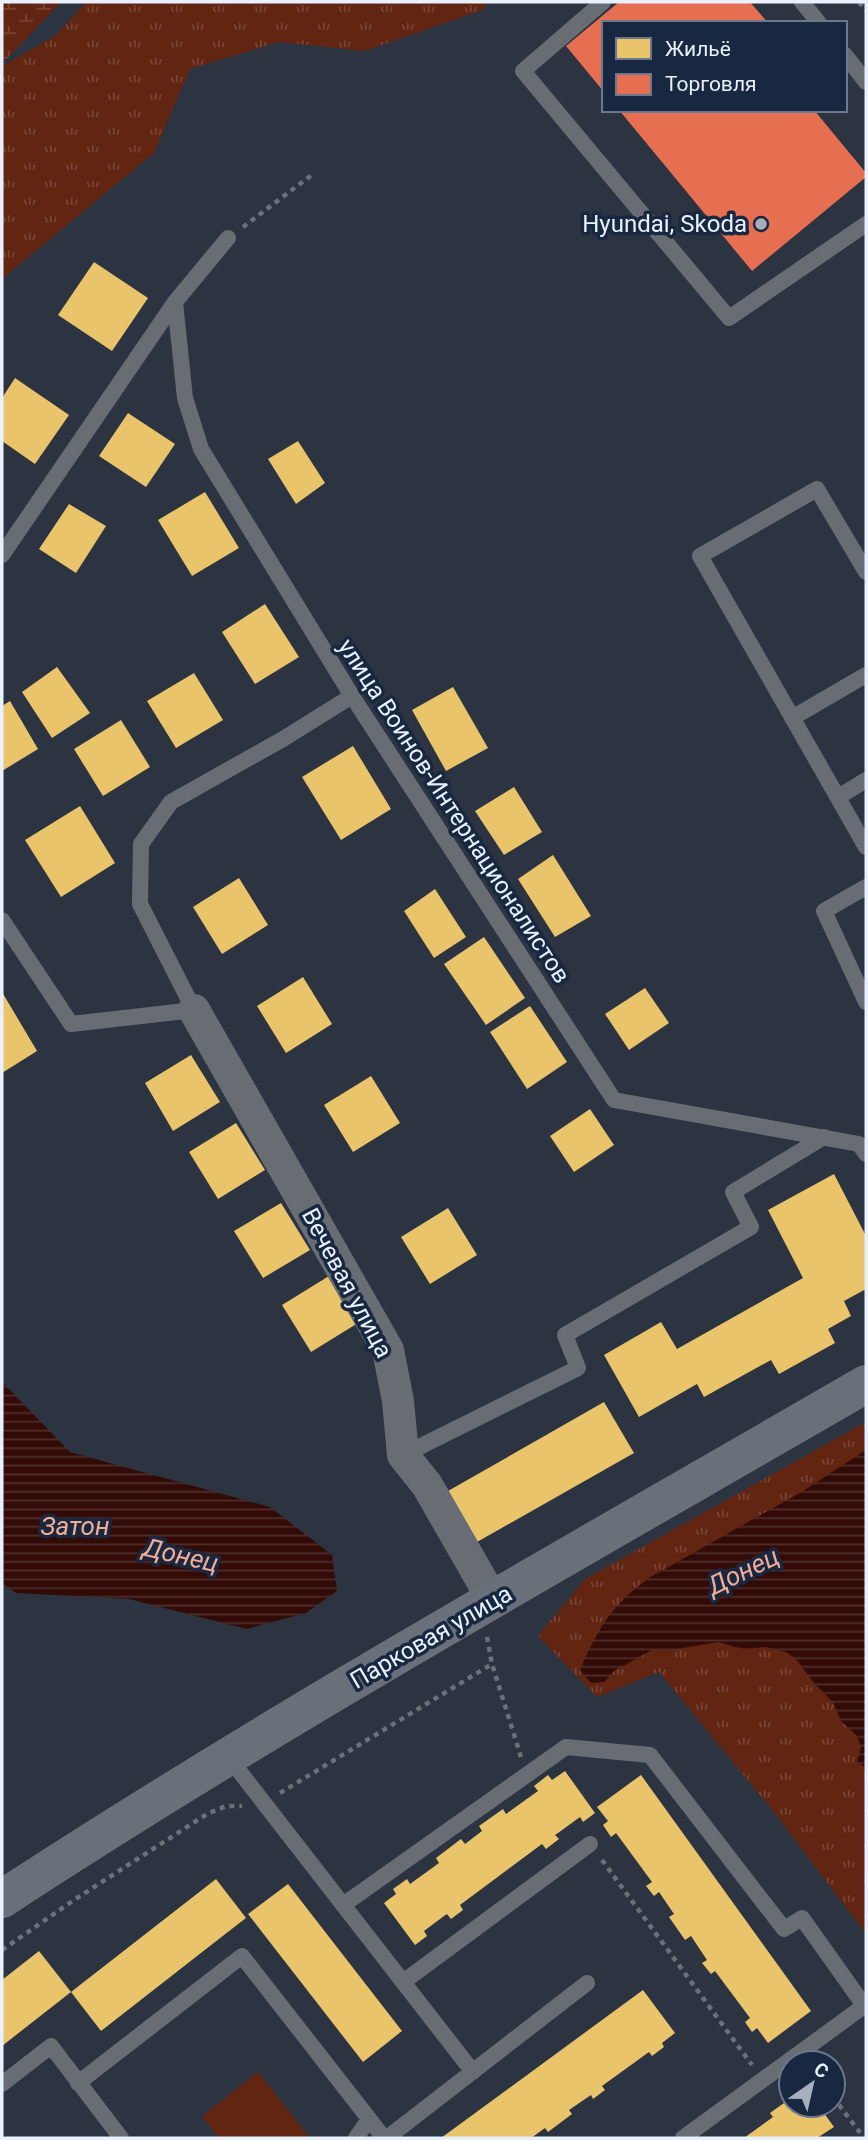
<svg xmlns="http://www.w3.org/2000/svg" width="868" height="2140" font-family="Roboto,sans-serif">
	<defs>
		<pattern id="grass-tufts" width="24" height="20" patternUnits="userSpaceOnUse" patternTransform="scale(1.75)"><rect width="24" height="20" fill="#622512"/><path d="M3 7l-1-3M5 7V3M7 7l1-3M15 17l-1-3M17 17v-4M19 17l1-3" fill="none" stroke="#784536"/></pattern>
		<pattern id="wetland-marsh" width="20" height="14" patternUnits="userSpaceOnUse" patternTransform="scale(1.75)"><rect width="20" height="14" fill="#622512"/><path d="M1 5h8M5 5V1M11 12h8M15 12V8" fill="none" stroke="#784536"/></pattern>
		<pattern id="water-rules" width="6" height="5" patternUnits="userSpaceOnUse" patternTransform="scale(1.75)"><rect width="6" height="5" fill="#320a06"/><path d="M0 2.5h6" fill="none" stroke="#502e2b"/></pattern>
	</defs>
	<rect width="100%" height="100%" fill="#2c3442"/>
	<path fill="url(#grass-tufts)" d="M86 2H488L485 9 365 51 279 42 190 69 154 153 2 279V66L55 36Z
		M866 1422V1934L773 1811 659 1672 597 1697 538 1636 585 1579Z"/>
	<path fill="url(#wetland-marsh)" d="M2 2H61L2 64Z"/>
	<path fill="#622512" d="M258 2072 310 2138H219L202 2116Z"/>
	<path fill="url(#water-rules)" d="M2 1382 70 1452 270 1507 332 1555 337 1591 306 1613 247 1629 129 1599 16 1593 2 1583Z
		M866 1450V1768L857 1762 861 1747 857 1736 841 1721 833 1702 814 1683 796 1659 786 1652 766 1647 743 1649 718 1642 672 1650H652L614 1671 604 1682 591 1683 580 1670C599 1627 611 1606 649 1578L803 1491Z"/>
	<path fill="#e9c46a" d="M94 262 148 298 112 351 58 315Z
		M15 378 69 415 35 464 2 441V398Z
		M128 413 175 444 146 487 99 456Z
		M298 441 325 483 296 504 268 459Z
		M205 492 239 548 192 576 158 520Z
		M69 504 106 526 76 573 39 549Z
		M265 604 299 657 255 684 222 632Z
		M57 667 90 713 52 738 22 692Z
		M194 673 223 720 176 748 147 701Z
		M453 687 488 748 446 771 412 710Z
		M10 701 38 749 2 771V706Z
		M121 720 150 767 103 796 74 749Z
		M353 746 391 809 341 840 302 777Z
		M514 787 542 832 504 855 475 811Z
		M80 806 115 863 61 897 25 840Z
		M553 855 591 916 555 937 518 879Z
		M239 878 268 925 222 954 193 907Z
		M435 889 466 937 434 958 404 911Z
		M484 937 525 998 486 1025 444 964Z
		M303 977 332 1024 286 1053 257 1006Z
		M645 988 669 1023 629 1050 605 1014Z
		M2 992 37 1051 2 1073Z
		M530 1006 567 1062 527 1089 490 1032Z
		M191 1055 220 1102 173 1131 145 1083Z
		M371 1076 400 1123 353 1152 324 1105Z
		M590 1109 614 1145 574 1172 550 1136Z
		M236 1123 265 1170 218 1199 189 1152Z
		M834 1174 866 1236V1289L844 1301 851 1316 828 1329 835 1343 779 1374 771 1360 704 1397 697 1384 639 1417 604 1355 661 1322 677 1349 803 1278 768 1210Z
		M281 1203 310 1250 263 1278 234 1231Z
		M448 1208 477 1255 430 1284 401 1237Z
		M329 1276 358 1323 311 1352 282 1305Z
		M604 1402 634 1453 477 1542 448 1491Z
		M565 1771 595 1813 583 1822 580 1817 558 1833 555 1835 559 1839 546 1849 542 1844 460 1905 463 1910 451 1919 447 1914 444 1916 424 1931 427 1936 415 1945 384 1903 396 1894 393 1889 407 1879 410 1884 439 1863 436 1858 461 1839 465 1844 482 1831 479 1826 503 1809 506 1814 538 1791 534 1786 548 1775 552 1780Z
		M641 1775 811 2011 768 2043 757 2028 752 2032 745 2022 750 2018 715 1971 711 1974 702 1963 707 1960 691 1936 685 1940 669 1917 674 1914 659 1892 654 1896 646 1886 652 1882 616 1833 611 1837 603 1825 608 1821 597 1807Z
		M216 1879 246 1918 224 1935 101 2031 71 1992 2 2046V1980L39 1951 71 1992Z
		M288 1884 402 2031 363 2062 248 1914Z
		M643 1990 675 2033 662 2043 664 2047 652 2056 649 2052 602 2086 605 2090 593 2099 591 2095 569 2110 572 2114 548 2132 545 2128 531 2138H441Z
		M791 2098V2105H818L834 2127 817 2138H744L773 2117 770 2113Z"/>
	<path fill="#e76f51" d="M619 2H750L768 23H604V92L566 46Z
		M619 110H814L866 173V177L752 271Z"/>
	<g fill="none" stroke-linecap="round" stroke-linejoin="round">
		<path stroke="#6c7079" stroke-width="4.5" stroke-dasharray="5 5" stroke-linecap="butt" d="M859 2 866 11
			M243 227 313 174
			M487 1637 492 1664 521 1757
			M280 1793 492 1664
			M602 1860 752 2065
			M2 1950 74 1900 207 1814 226 1806H242
			M833 2097 864 2138"/>
		<path stroke="#686d74" stroke-width="16" d="M603 2 523 71 729 318 866 224
			M802 2 819 23
			M845 55 866 82
			M175 302 185 398 201 449 352 696 614 1100 859 1144 866 1154
			M2 555 175 302 228 238
			M866 572 817 489 700 556 866 847
			M792 718 866 675
			M838 797 866 780
			M866 887 824 911 866 1002
			M2 920 71 1024 194 1010 140 904 141 844 171 802 283 739 352 696
			M403 1455 578 1368 565 1335 751 1227 733 1192 824 1137
			M229 1758 473 2072
			M343 1905 566 1747 650 1755 784 1929 802 1918 866 2008
			M403 1982 590 1844
			M78 2083 242 1956 384 2138
			M2 2084 51 2046 121 2138
			M356 2138 369 2119
			M387 2138 587 1983
			M683 2138 864 2006"/>
		<path stroke="#686d74" stroke-width="32" d="M194 1010 388 1350 398 1401 403 1455 427 1485 493 1600"/>
		<path stroke="#6a7079" stroke-width="38" d="M2 1899C282 1716 576 1552 866 1384"/>
	</g>
	<circle fill="#a7afbd" stroke="#192841" stroke-width="2.5" cx="761" cy="224" r="7"/>
	<g text-anchor="middle" dominant-baseline="central" stroke-width="7" stroke-linejoin="round" paint-order="stroke">
		<g font-size="24" fill="#e9f1ff" stroke="#192841" text-anchor="end">
			<text x="747" y="224">Hyundai, Skoda</text>
		</g>
		<g font-size="24" fill="#e9f1ff" stroke="#192841">
			<text transform="translate(454 811) rotate(57)">улица Воинов-Интернационалистов</text>
			<text transform="translate(347 1283) rotate(62)">Вечевая улица</text>
			<text transform="translate(431 1637) rotate(-30)">Парковая улица</text>
		</g>
		<g font-size="26" font-style="italic" fill="#f4ab93" stroke="#192841">
			<text x="75" y="1526">Затон</text>
			<text transform="translate(181 1555) rotate(13)">Донец</text>
			<text transform="translate(743 1571) rotate(-26)">Донец</text>
		</g>
	</g>
	<rect width="868" height="2140" fill="none" stroke="#e9f1ff" stroke-width="7"/>
	<rect x="602" y="21" width="245" height="91" fill="#192841" stroke="#6c788d" stroke-width="2"/>
	<rect x="616" y="38" width="35" height="21" fill="#e9c46a" stroke="#6c788d" stroke-width="2"/>
	<text x="665" y="56" font-size="21" fill="#e9f1ff">Жильё</text>
	<rect x="616" y="74" width="35" height="21" fill="#e76f51" stroke="#6c788d" stroke-width="2"/>
	<text x="665" y="91" font-size="21" fill="#e9f1ff">Торговля</text>
	<g transform="translate(812 2084) rotate(34)"><circle r="33" fill="#192841" stroke="#6c788d" stroke-width="2"/>
	<path d="M0-5L12 26L0 18L-12 26Z" fill="#a7afbd"/>
	<text y="-10" font-size="19" font-weight="bold" text-anchor="middle" fill="#e9f1ff">С</text>
	</g>
</svg>
